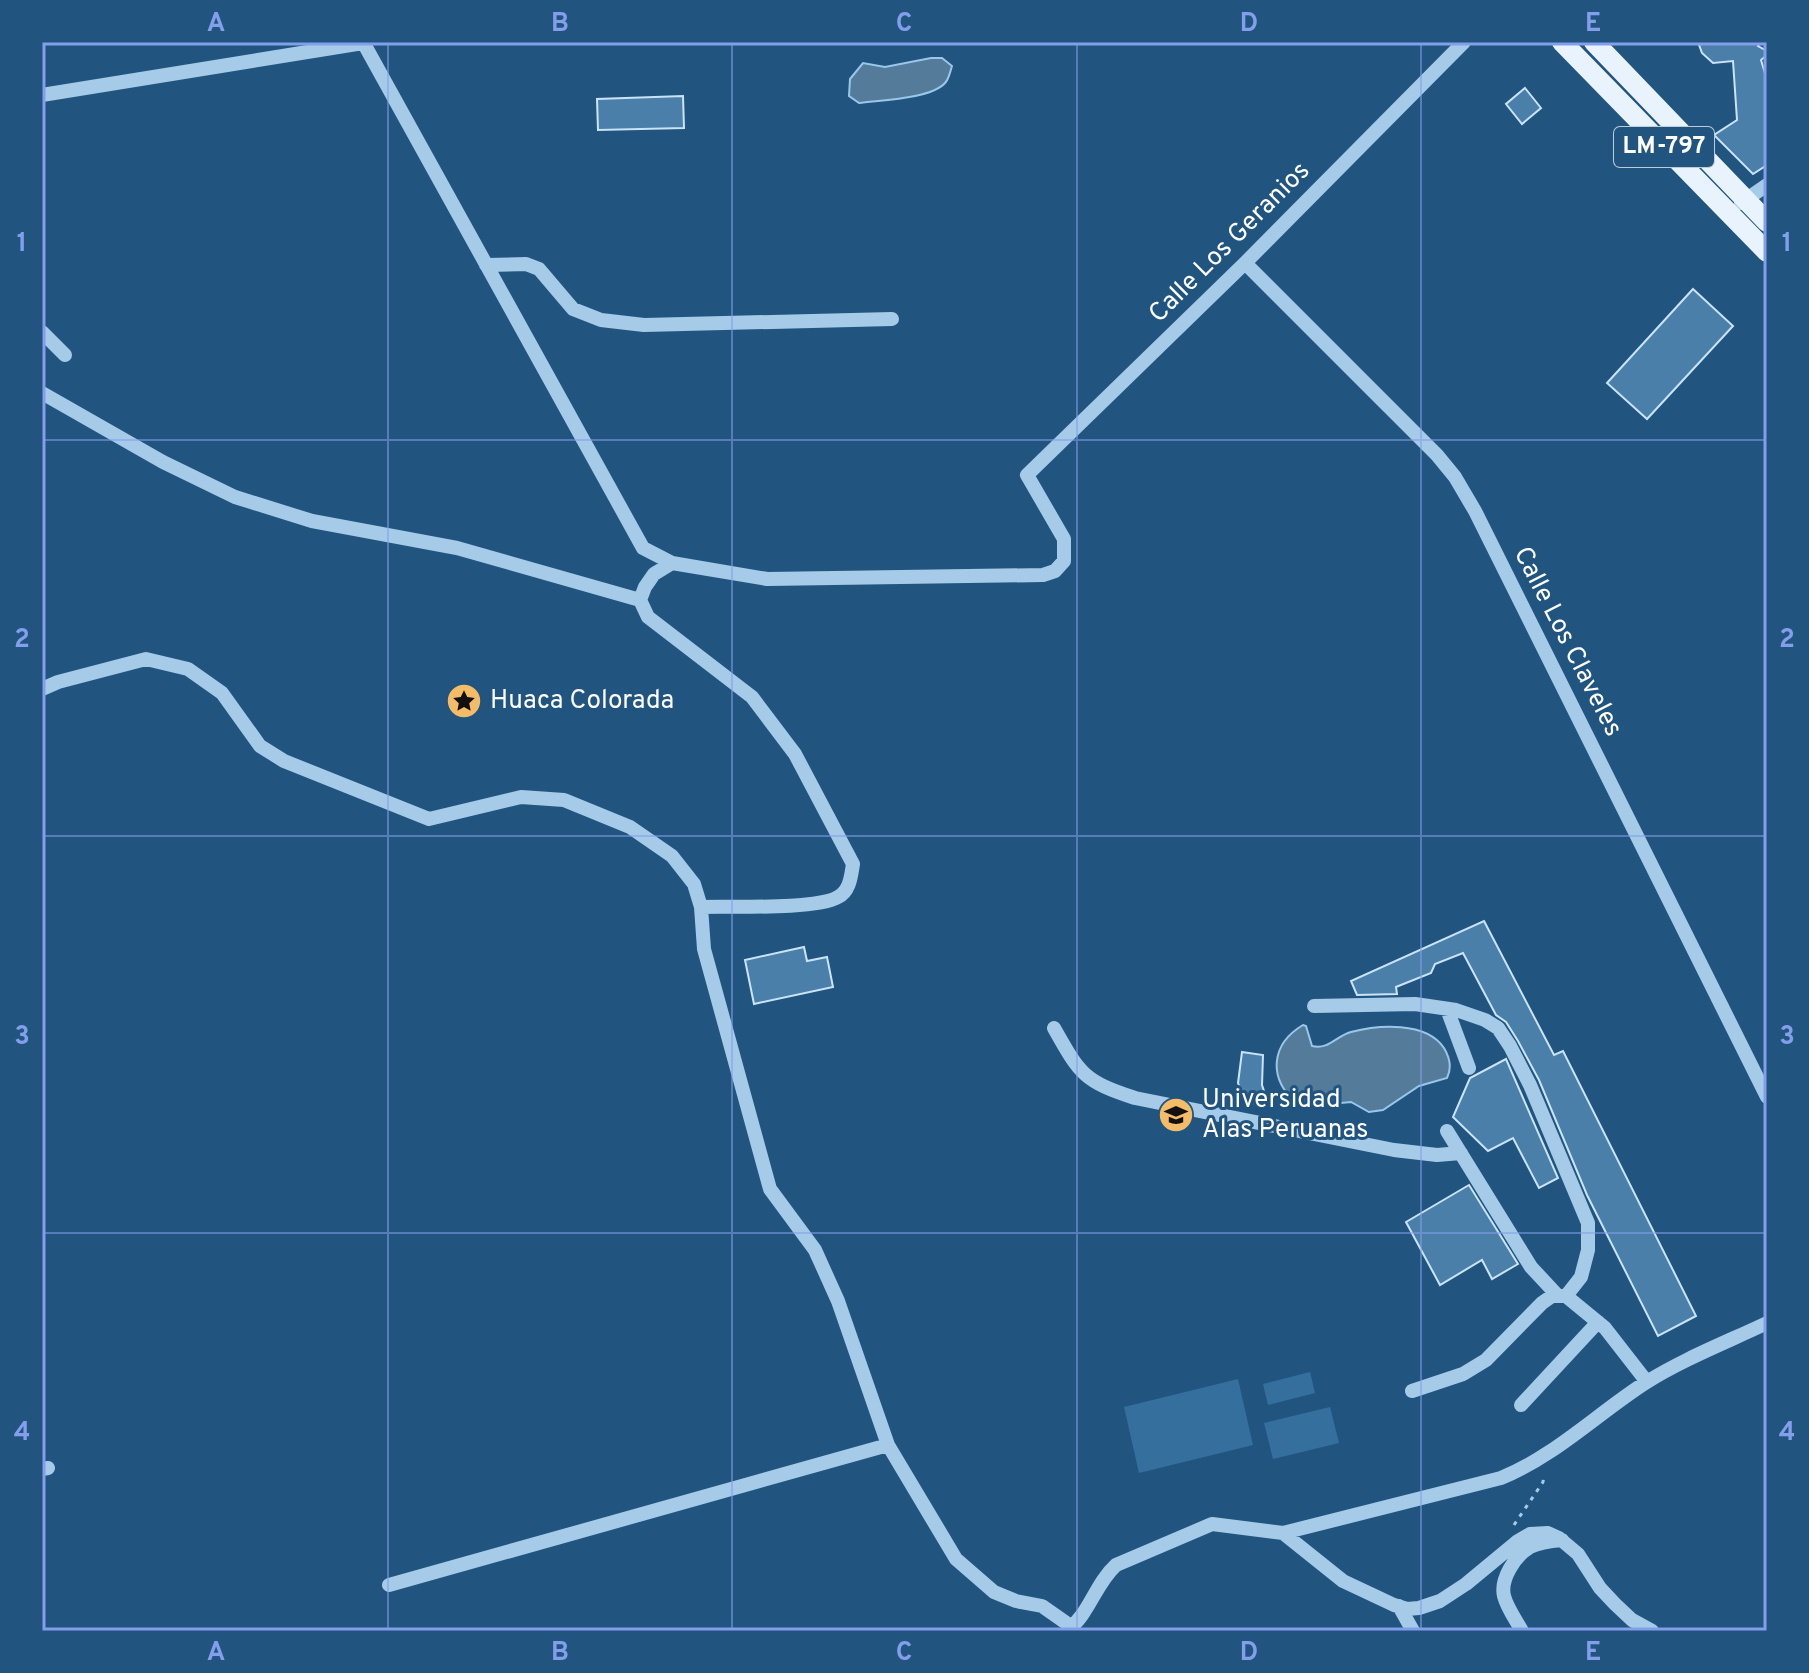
<svg xmlns="http://www.w3.org/2000/svg" width="1809" height="1673" font-family="Overpass,sans-serif">
	<rect width="100%" height="100%" fill="#215580"/>
	<path fill="#356f9e" d="M1310 1372 1315 1393 1268 1405 1263 1384Z
		M1238 1379 1253 1445 1139 1473 1124 1407Z
		M1330 1407 1339 1443 1273 1459 1264 1423Z"/>
	<path fill="#557b9a" stroke="#9ac7e9" stroke-width="2" d="M931 58H942L952 66C950 72 949 79 945 83 931 99 879 100 859 103L849 96 850 79 863 63 885 67Z
		M1303 1025 1306 1026 1312 1046C1329 1050 1336 1036 1351 1032 1378 1025 1426 1021 1444 1048 1450 1058 1452 1068 1447 1078L1419 1086 1383 1110 1369 1112 1351 1102 1320 1105 1295 1102C1268 1077 1271 1044 1303 1025Z"/>
	<path fill="#497fa9" stroke="#cae3f6" stroke-width="2" d="M1698 42H1760L1758 46 1767 51V55L1761 60 1767 80V165L1753 174 1714 135 1737 120 1733 61 1713 63 1702 53Z
		M1525 88 1541 108 1522 124 1506 104Z
		M683 96 684 128 598 130 597 99Z
		M1693 289 1733 326 1647 419 1607 383Z
		M1484 921 1554 1055 1563 1051 1696 1316 1658 1336 1587 1195 1539 1080 1518 1041 1506 1022 1496 1015 1463 953 1435 964 1431 973 1396 987 1397 994 1357 995 1351 981Z
		M804 947 807 961 827 957 833 987 754 1004 745 960Z
		M1242 1052 1263 1055 1262 1085 1267 1100 1250 1104 1243 1096 1238 1083Z
		M1506 1059 1558 1178 1539 1188 1513 1138 1488 1151 1453 1117 1470 1078Z
		M1469 1185 1518 1264 1492 1279 1482 1260 1440 1285 1406 1222Z"/>
	<g fill="none" stroke-linecap="round" stroke-linejoin="round">
		<path stroke="#a6cbe8" stroke-width="3" stroke-dasharray="4 6" stroke-linecap="butt" d="M1514 1525 1543 1482 1544 1474"/>
		<path stroke="#a6cbe8" stroke-width="14" d="M363 42 643 548 672 563
			M42 95 363 43
			M1741 203 1767 185
			M1245 263 1437 455 1455 477 1475 511 1767 1097
			M486 265 526 264 539 269 573 309 601 320 644 325 892 319
			M42 332 65 355
			M42 393 163 462 235 497 312 521 457 548 640 600
			M42 689 58 682 146 659 188 669 222 693 260 746 284 761 429 819 521 797 564 800 630 827 672 856 694 884 701 907 704 949 770 1189 815 1250 838 1301 888 1445 956 1559 994 1592 1016 1601 1042 1606 1072 1627
			M701 907C729 906 816 910 838 897 850 891 851 876 853 864L795 754 752 697 648 617 640 600 645 587 654 574 672 563 767 579 1043 575 1055 571 1064 561V539L1027 475 1245 263 1464 42
			M1314 1006 1415 1004 1456 1010 1485 1020 1498 1028 1510 1046 1530 1085 1588 1223V1250L1581 1277 1566 1296
			M1447 1009 1469 1068
			M1054 1028C1080 1074 1083 1081 1135 1098L1394 1150 1437 1155 1461 1153
			M1447 1131 1531 1267 1558 1296
			M1412 1391 1463 1374 1486 1360 1542 1303 1552 1296H1566L1605 1328 1647 1382
			M1521 1405 1598 1322
			M42 1469 48 1468
			M1283 1533 1501 1478C1555 1456 1597 1414 1645 1383 1683 1359 1727 1342 1767 1323
			M389 1585 888 1445
			M1399 1606 1413 1631
			M1067 1631C1090 1613 1095 1584 1116 1565L1212 1524 1283 1533 1343 1581 1394 1605 1407 1609 1419 1608 1440 1601 1466 1584 1518 1541 1530 1534 1548 1533 1559 1538 1578 1554 1600 1588 1615 1604 1632 1620 1652 1631
			M1522 1631C1516 1620 1507 1608 1504 1596 1500 1579 1515 1556 1530 1547 1540 1542 1551 1541 1562 1540"/>
		<path stroke="#e8f3fd" stroke-width="20" d="M1562 42 1767 252
			M1594 42 1767 222"/>
	</g>
	<path fill="none" stroke="#839eea" stroke-width="2" stroke-opacity="0.55" d="M388 42V1631M732 42V1631M1077 42V1631M1421 42V1631M42 440H1767M42 836H1767M42 1233H1767"/>
	<defs>
		<g id="sight-disc" transform="scale(1.8)"><circle r="9.5" fill="#f4bc67" stroke="#215580"/><path d="M0-6L1.8-2.2L6-1.7L2.9 1.2L3.7 5.4L0 3.3L-3.7 5.4L-2.9 1.2L-6-1.7L-1.8-2.2Z" fill="#111"/></g>
		<g id="university-disc" transform="scale(1.8)"><circle r="9.5" fill="#f4bc67" stroke="#215580"/><path d="M0-5L7-2L0 1L-7-2ZM-4 1L0 2.5L4 1V4Q0 6-4 4Z" fill="#111"/></g>
	</defs>
	<g fill-rule="evenodd">
		<use href="#sight-disc" x="464" y="701"/>
		<use href="#university-disc" x="1176" y="1115"/>
	</g>
	<g text-anchor="middle" dominant-baseline="central" stroke-width="6" stroke-linejoin="round" paint-order="stroke">
		<rect fill="#215580" stroke="#bcccd9" stroke-width="2" x="1614" y="127" width="100" height="40" rx="6"/>
		<g font-size="24" font-weight="bold" fill="#fff">
			<text x="1664" y="147">LM-797</text>
		</g>
		<g font-size="26" fill="#fff" stroke="#215580">
			<text transform="translate(1230 243) rotate(-45)">Calle Los Geranios</text>
			<text transform="translate(1567 642) rotate(63)">Calle Los Claveles</text>
		</g>
		<g font-size="26" fill="#fff" stroke="#215580" text-anchor="start">
			<text x="490" y="701">Huaca Colorada</text>
			<text x="1202" y="1100">Universidad<tspan x="1202" dy="30">Alas Peruanas</tspan></text>
		</g>
	</g>
	<rect width="1809" height="1673" fill="none" stroke="#215580" stroke-width="88"/>
	<rect x="44" y="44" width="1721" height="1585" fill="none" stroke="#839eea" stroke-width="3"/>
	<g font-size="26" text-anchor="middle" font-weight="bold" fill="#839eea">
		<text x="216" y="31">A</text>
		<text x="560" y="31">B</text>
		<text x="904" y="31">C</text>
		<text x="1249" y="31">D</text>
		<text x="1593" y="31">E</text>
		<text x="22" y="251">1</text>
		<text x="1787" y="251">1</text>
		<text x="22" y="647">2</text>
		<text x="1787" y="647">2</text>
		<text x="22" y="1044">3</text>
		<text x="1787" y="1044">3</text>
		<text x="22" y="1440">4</text>
		<text x="1787" y="1440">4</text>
		<text x="216" y="1660">A</text>
		<text x="560" y="1660">B</text>
		<text x="904" y="1660">C</text>
		<text x="1249" y="1660">D</text>
		<text x="1593" y="1660">E</text>
	</g>
</svg>
